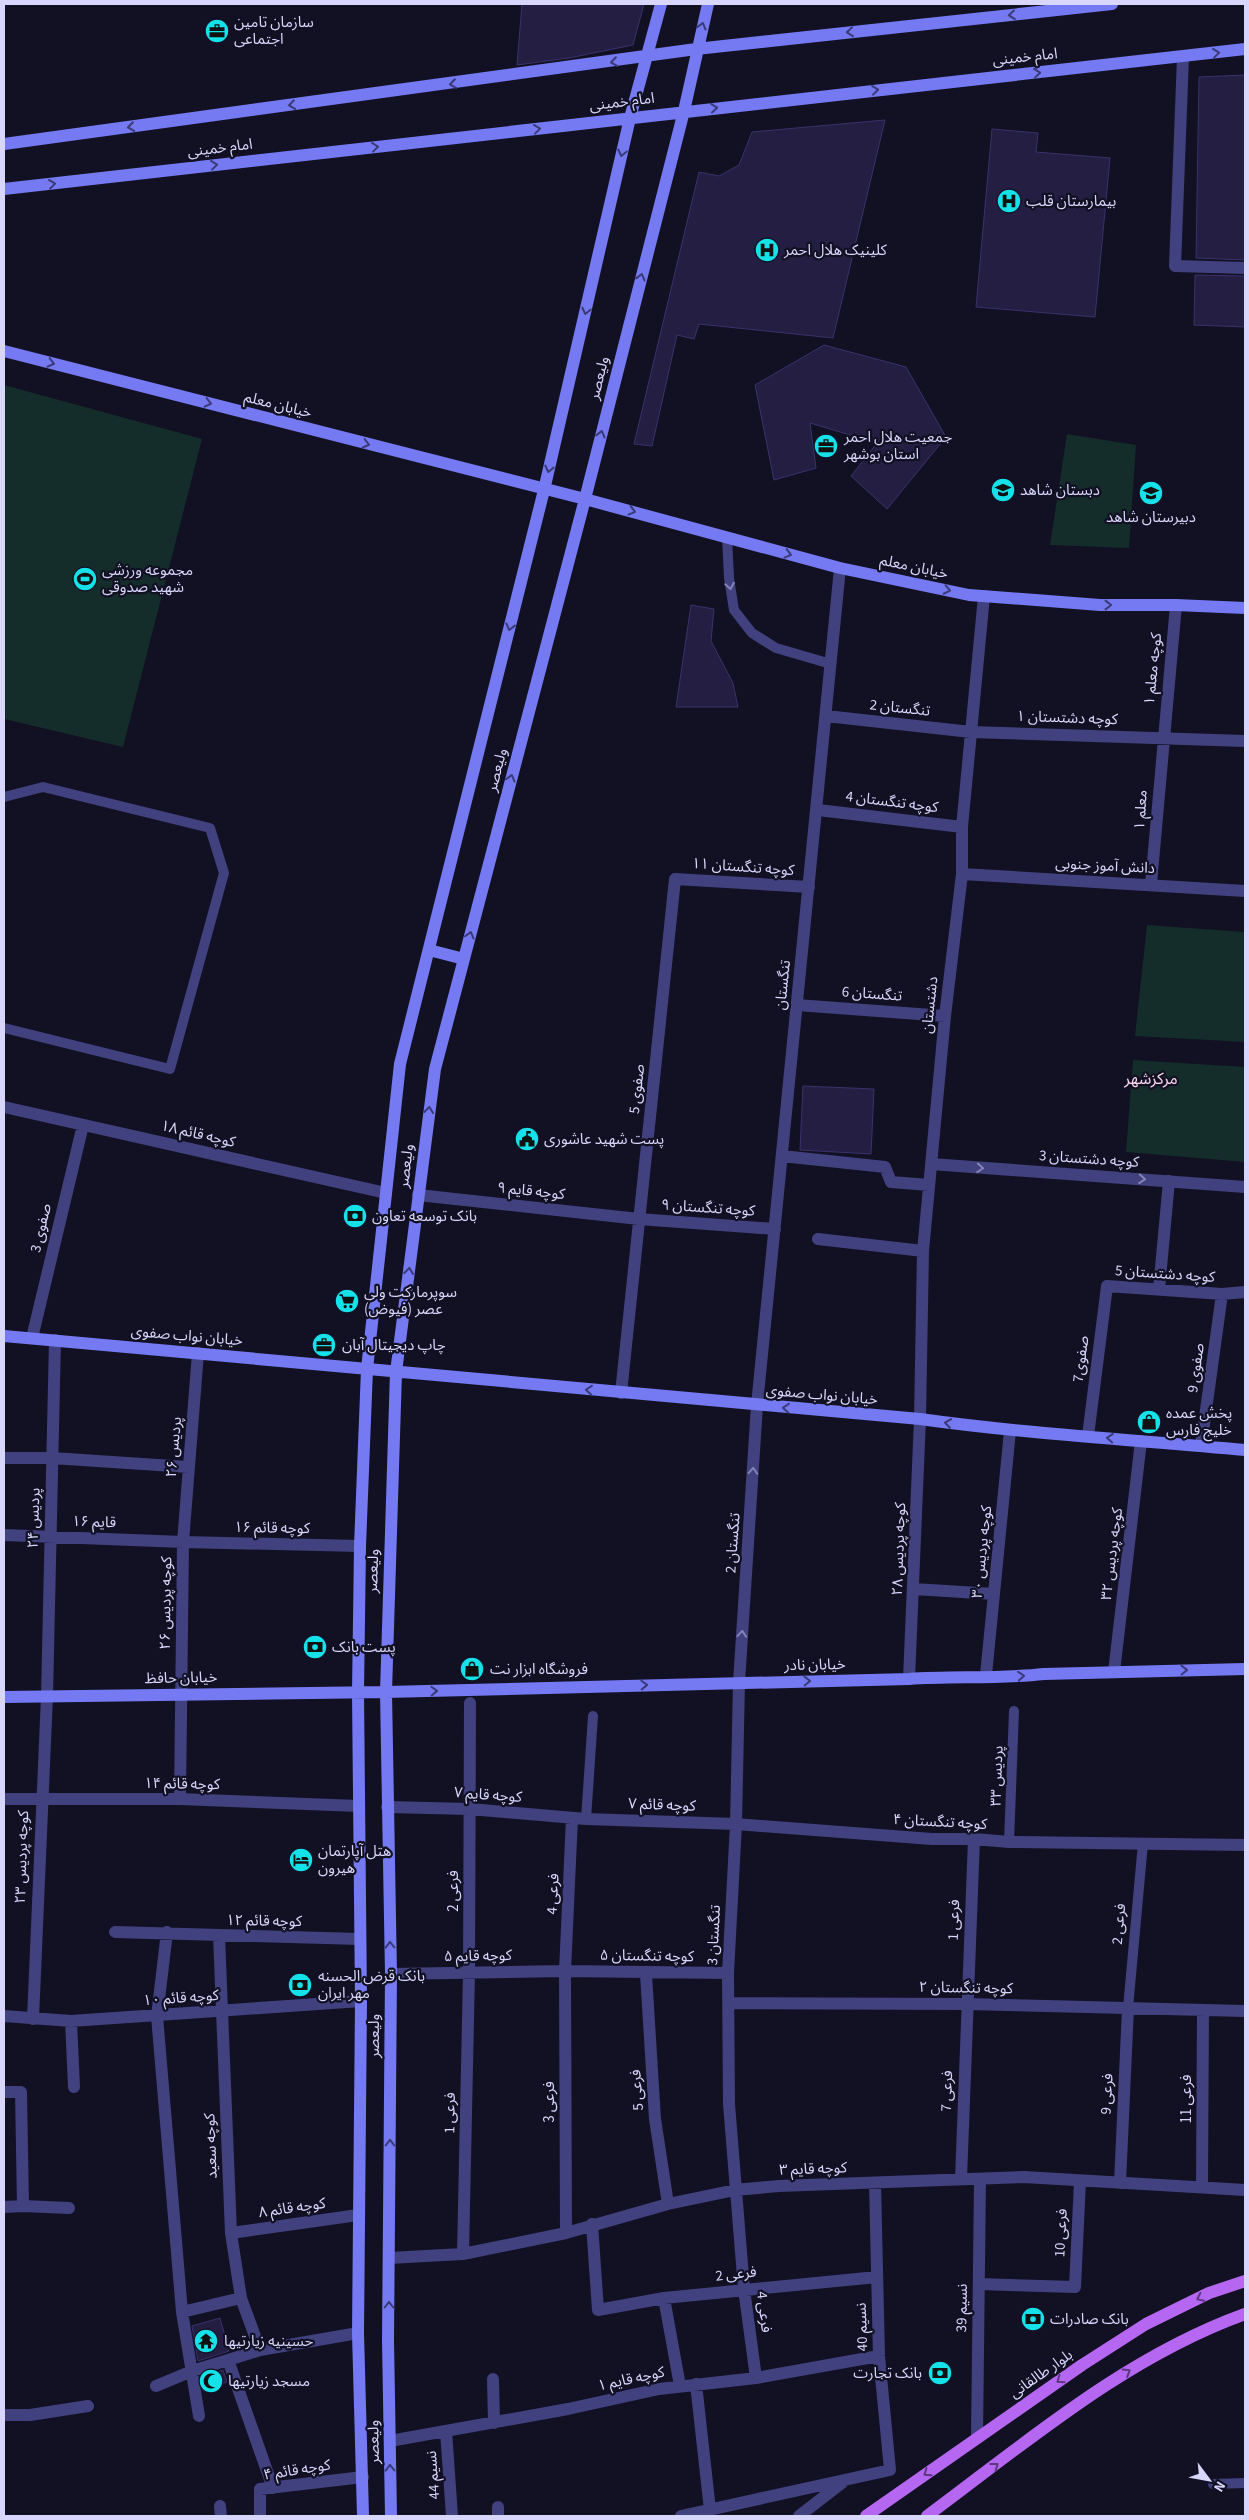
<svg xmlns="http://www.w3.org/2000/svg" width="1249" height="2520" font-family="'Source Sans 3','Noto Sans Arabic',sans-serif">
	<rect width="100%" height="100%" fill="#121023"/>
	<path fill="#142c2a" d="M4 385 202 439 123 747 4 719Z
		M1067 434 1136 445 1129 548 1050 545Z
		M1147 925 1245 932V1042L1135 1036Z
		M1133 1060 1245 1067V1162L1126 1152Z"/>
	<path fill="#231e42" stroke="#3a326c" d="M522 4H644L633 45 569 58 517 65Z
		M1245 75V260L1196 258 1199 77Z
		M885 120 833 338 699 324 694 339 677 335 652 446 634 444 699 172 719 176 739 165 752 132Z
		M992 129 1038 133 1036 152 1110 158 1095 317 976 307Z
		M1195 275 1245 276V327L1194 325Z
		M824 345 906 367 946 437 887 509 851 476 877 443 810 423 816 468 774 480 755 385Z
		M691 605 714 609 711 641 733 683 738 707H676Z
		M803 1086 874 1089 871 1154 800 1150Z
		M220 2318 229 2351 198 2361 192 2326Z
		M223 2370 227 2382 203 2391 201 2377Z"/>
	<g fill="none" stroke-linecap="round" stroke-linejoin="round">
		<path stroke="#40417e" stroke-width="10" d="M727 537 729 578 734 610 752 633 776 648 831 664
			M4 797 43 787 210 828 224 873 170 1069 4 1028
			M586 1819 593 1716
			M1009 1842 1014 1711
			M1128 2008 1143 1843
			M1213 2484 1245 2483"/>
		<path stroke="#40417e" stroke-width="12" d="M1183 57 1175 266 1245 268
			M826 716 971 732 1245 741
			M818 810 962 827
			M962 874 1245 891
			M1151 884 1176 605
			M797 1005 945 1016
			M4 1107 386 1193
			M782 1156 885 1167 891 1182 929 1185
			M931 1164 1245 1187
			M418 1195 639 1219 775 1229
			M818 1239 923 1251
			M1159 1289 1169 1181
			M32 1338 83 1125
			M621 1393 675 879 809 887
			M1088 1436 1107 1286 1222 1294 1245 1292
			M1201 1446 1222 1294
			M4 1458H52L188 1467
			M4 1535 183 1542 360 1546
			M914 1589 994 1594
			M1114 1672 1141 1441
			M986 1675 1010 1431
			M909 1679 920 1419 923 1251 945 1016 962 874V827L984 596
			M4 1799H180L359 1806
			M180 1799 183 1542 198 1353
			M387 1807 470 1809 586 1819 736 1824 932 1839H974L1009 1842 1245 1845
			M115 1932 360 1939
			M167 1932 157 2016 182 2312 199 2416
			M219 1936 231 2233 241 2298 260 2350
			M391 1974 565 1971 728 1973
			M646 1974 655 2119 668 2204
			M728 2003 966 2004 1245 2011
			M4 2016 71 2021 361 2001
			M33 2019 47 1696 55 1340
			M71 2021 74 2087
			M4 2092H21L23 2206 69 2208
			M961 2179 974 1839
			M1120 2183 1128 2008
			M1202 2187 1203 2010
			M4 2207 23 2206
			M592 2224 598 2310 664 2298 877 2277
			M231 2233 358 2215
			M566 2233 565 1971 572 1818
			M463 2254 469 1973 470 1703
			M389 2258 463 2254 566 2233 668 2204 735 2190 779 2186 1024 2177 1245 2190
			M979 2284 1075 2287 1080 2181
			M664 2298 680 2386
			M182 2312 241 2298
			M756 2378 744 2289 729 2104 728 1973 736 1824 739 1682 757 1405 840 568
			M493 2379 494 2423
			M696 2384 710 2510
			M156 2386 192 2371 228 2360
			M4 2415H30L88 2406
			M446 2431 452 2516
			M977 2438 980 2179
			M390 2441 568 2409 659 2389 756 2378 879 2356
			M273 2488 228 2360 260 2350 358 2333
			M220 2506 221 2516
			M498 2507V2516
			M260 2516V2489L363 2477
			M681 2516 890 2470 879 2356 875 2183
			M799 2516 843 2482"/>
		<path stroke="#757af3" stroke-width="12" d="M4 144 696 49 1112 4
			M4 189 1245 49
			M4 351 585 499 840 568 969 595 1100 605H1176L1245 608
			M429 950 464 959
			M4 1336 920 1419C1028 1434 1137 1440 1245 1450
			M4 1697 386 1692 909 1679C954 1676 999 1679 1044 1674L1245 1669
			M363 2516 358 2333 361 2001 358 1692 360 1546 367 1369 400 1064 544 490 630 118 661 4
			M391 2516 388 2340 391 1974 386 1692 396 1372 435 1069 585 499 684 111 708 4"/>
		<path stroke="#b567f1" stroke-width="12" d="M866 2516 1082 2365 1146 2324 1209 2293 1245 2281
			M927 2516C1028 2441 1126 2357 1245 2314"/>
	</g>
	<defs><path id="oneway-chevron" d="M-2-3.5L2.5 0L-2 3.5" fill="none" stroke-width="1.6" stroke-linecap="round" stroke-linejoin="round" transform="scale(1.25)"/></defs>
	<g stroke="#3a3a76">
		<use href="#oneway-chevron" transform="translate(1012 15) rotate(174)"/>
		<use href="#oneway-chevron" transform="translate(702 26) rotate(-75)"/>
		<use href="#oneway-chevron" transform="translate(850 32) rotate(174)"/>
		<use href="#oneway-chevron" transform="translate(1216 53) rotate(-7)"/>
		<use href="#oneway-chevron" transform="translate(614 62) rotate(172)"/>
		<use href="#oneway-chevron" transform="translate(1037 73) rotate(-6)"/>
		<use href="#oneway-chevron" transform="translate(453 84) rotate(172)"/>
		<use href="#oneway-chevron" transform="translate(875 90) rotate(-6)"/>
		<use href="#oneway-chevron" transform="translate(292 105) rotate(172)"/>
		<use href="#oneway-chevron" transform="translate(714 108) rotate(-6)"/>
		<use href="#oneway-chevron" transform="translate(131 127) rotate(172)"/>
		<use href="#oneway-chevron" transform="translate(537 129) rotate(-7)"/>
		<use href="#oneway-chevron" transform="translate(375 147) rotate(-7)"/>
		<use href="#oneway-chevron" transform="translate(622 153) rotate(103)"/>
		<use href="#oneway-chevron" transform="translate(214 165) rotate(-7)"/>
		<use href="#oneway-chevron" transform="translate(52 184) rotate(-7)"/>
		<use href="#oneway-chevron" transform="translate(641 277) rotate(-76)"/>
		<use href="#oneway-chevron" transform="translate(586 311) rotate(103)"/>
		<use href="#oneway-chevron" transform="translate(51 363) rotate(14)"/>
		<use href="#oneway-chevron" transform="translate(208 403) rotate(14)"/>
		<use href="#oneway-chevron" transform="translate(601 434) rotate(-76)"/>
		<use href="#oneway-chevron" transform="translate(366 444) rotate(14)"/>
		<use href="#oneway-chevron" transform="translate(549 469) rotate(103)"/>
		<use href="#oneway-chevron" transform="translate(632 511) rotate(15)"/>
		<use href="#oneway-chevron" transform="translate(788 554) rotate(15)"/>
		<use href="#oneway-chevron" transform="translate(947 590) rotate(12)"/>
		<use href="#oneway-chevron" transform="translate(1108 605)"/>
		<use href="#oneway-chevron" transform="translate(510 627) rotate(104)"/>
		<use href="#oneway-chevron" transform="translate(511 778) rotate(-75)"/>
		<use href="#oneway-chevron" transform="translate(470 935) rotate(-75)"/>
		<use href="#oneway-chevron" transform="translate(429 1110) rotate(-83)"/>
		<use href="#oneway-chevron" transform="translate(409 1271) rotate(-83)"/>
		<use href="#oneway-chevron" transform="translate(589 1390) rotate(-175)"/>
		<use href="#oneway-chevron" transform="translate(786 1408) rotate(-175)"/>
		<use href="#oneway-chevron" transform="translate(948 1423) rotate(-172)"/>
		<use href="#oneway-chevron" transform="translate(1110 1438) rotate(-175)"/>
		<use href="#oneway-chevron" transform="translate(1184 1670) rotate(-1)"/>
		<use href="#oneway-chevron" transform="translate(1021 1676) rotate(-5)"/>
		<use href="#oneway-chevron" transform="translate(807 1681) rotate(-1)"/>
		<use href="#oneway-chevron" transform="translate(644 1685) rotate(-2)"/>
		<use href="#oneway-chevron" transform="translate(434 1691) rotate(-2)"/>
		<use href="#oneway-chevron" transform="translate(390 1945) rotate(-91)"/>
		<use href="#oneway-chevron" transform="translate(390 2143) rotate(-90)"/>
		<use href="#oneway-chevron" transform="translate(389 2305) rotate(-90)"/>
		<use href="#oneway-chevron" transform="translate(390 2468) rotate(-91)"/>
	</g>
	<g stroke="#8484b6">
		<use href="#oneway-chevron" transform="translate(730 586) rotate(81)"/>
		<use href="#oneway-chevron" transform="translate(980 1168) rotate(4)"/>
		<use href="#oneway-chevron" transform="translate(1142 1179) rotate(4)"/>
		<use href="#oneway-chevron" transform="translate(753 1471) rotate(-86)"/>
		<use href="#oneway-chevron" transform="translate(742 1634) rotate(-86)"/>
	</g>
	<g stroke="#5b3780">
		<use href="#oneway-chevron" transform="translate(1200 2298) rotate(154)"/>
		<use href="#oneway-chevron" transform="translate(1127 2372) rotate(-32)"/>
		<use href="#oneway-chevron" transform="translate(1060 2380) rotate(145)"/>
		<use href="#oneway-chevron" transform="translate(995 2466) rotate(-37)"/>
		<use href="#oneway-chevron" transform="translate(927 2473) rotate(145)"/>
	</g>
	<defs>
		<g id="office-disc" transform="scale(1.25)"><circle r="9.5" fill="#15e1e9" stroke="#121023"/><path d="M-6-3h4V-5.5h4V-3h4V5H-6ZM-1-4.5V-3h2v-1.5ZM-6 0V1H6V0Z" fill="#111"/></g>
		<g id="hospital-disc" transform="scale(1.25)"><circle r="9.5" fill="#15e1e9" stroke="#121023"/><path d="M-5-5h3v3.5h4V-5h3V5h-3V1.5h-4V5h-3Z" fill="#111"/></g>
		<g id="school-disc" transform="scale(1.25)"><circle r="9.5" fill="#15e1e9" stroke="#121023"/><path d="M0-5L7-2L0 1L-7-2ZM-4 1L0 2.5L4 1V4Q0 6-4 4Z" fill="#111"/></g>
		<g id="stadium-disc" transform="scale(1.25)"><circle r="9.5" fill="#15e1e9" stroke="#121023"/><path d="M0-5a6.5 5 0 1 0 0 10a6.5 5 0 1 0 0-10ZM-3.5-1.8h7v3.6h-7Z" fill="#111"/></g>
		<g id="civic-disc" transform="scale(1.25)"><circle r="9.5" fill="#15e1e9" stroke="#121023"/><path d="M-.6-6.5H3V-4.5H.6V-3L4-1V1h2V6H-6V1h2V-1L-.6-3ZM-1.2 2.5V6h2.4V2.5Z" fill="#111"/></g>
		<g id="bank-disc" transform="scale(1.25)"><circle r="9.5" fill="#15e1e9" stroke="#121023"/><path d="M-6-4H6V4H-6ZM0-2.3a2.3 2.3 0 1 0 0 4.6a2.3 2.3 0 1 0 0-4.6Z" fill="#111"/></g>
		<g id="supermarket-disc" transform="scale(1.25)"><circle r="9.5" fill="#15e1e9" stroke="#121023"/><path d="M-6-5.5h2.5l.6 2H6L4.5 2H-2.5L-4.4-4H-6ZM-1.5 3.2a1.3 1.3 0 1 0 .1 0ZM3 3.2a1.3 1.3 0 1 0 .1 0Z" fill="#111"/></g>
		<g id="shop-disc" transform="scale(1.25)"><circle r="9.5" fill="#15e1e9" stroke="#121023"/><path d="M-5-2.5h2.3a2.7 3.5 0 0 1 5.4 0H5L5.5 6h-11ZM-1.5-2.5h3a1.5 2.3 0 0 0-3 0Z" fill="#111"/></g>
		<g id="hotel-disc" transform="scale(1.25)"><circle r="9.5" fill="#15e1e9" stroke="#121023"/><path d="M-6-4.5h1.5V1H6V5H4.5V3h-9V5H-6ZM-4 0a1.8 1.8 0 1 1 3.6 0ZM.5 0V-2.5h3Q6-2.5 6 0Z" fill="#111"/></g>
		<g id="temple-disc" transform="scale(1.25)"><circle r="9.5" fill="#15e1e9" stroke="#121023"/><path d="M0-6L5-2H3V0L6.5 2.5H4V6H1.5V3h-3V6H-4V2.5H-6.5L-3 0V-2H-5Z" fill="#111"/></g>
		<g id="mosque-disc" transform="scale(1.25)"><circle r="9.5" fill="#15e1e9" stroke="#121023"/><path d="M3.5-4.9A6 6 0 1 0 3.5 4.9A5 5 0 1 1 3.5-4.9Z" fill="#111"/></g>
	</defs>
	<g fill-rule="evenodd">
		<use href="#office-disc" x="217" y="31"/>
		<use href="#hospital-disc" x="1009" y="201"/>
		<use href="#hospital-disc" x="767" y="250"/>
		<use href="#office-disc" x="826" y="446"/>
		<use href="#school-disc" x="1003" y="490"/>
		<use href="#school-disc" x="1151" y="493"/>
		<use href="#stadium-disc" x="85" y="579"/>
		<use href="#civic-disc" x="527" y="1139"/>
		<use href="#bank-disc" x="355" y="1216"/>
		<use href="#supermarket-disc" x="347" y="1301"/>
		<use href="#office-disc" x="324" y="1345"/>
		<use href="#shop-disc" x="1149" y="1422"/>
		<use href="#bank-disc" x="315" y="1647"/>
		<use href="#shop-disc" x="472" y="1669"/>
		<use href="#hotel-disc" x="301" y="1860"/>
		<use href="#bank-disc" x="300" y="1985"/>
		<use href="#bank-disc" x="1033" y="2319"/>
		<use href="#temple-disc" x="206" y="2341"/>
		<use href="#bank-disc" x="940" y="2373"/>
		<use href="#mosque-disc" x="211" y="2381"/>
	</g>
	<g text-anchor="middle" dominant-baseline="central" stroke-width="4.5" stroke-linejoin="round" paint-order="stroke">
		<g font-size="15" fill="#d8d6fb" stroke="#121023" text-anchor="start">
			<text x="234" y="22">سازمان تامین<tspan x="234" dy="17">اجتماعی</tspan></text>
			<text x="1026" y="201">بیمارستان قلب</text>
			<text x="784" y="250">کلینیک هلال احمر</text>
			<text x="844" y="437">جمعیت هلال احمر<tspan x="844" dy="17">استان بوشهر</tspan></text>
			<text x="1020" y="490">دبستان شاهد</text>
			<text x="1151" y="517" text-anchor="middle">دبیرستان شاهد</text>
			<text x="102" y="570">مجموعه ورزشی<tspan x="102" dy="17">شهید صدوقی</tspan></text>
			<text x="544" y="1139">پست شهید عاشوری</text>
			<text x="372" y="1216">بانک توسعه تعاون</text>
			<text x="364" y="1292">سوپرمارکت ولی<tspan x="364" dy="17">عصر (فیوض)</tspan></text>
			<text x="342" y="1345">چاپ دیجیتال آبان</text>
			<text x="1166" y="1413">پخش عمده<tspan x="1166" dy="17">خلیج فارس</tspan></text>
			<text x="332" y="1647">پست بانک</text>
			<text x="490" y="1669">فروشگاه ابزار نت</text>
			<text x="318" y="1851">هتل آپارتمان<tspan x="318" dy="17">هیرون</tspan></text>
			<text x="318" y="1976">بانک قرض الحسنه<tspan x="318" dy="17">مهر ایران</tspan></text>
			<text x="1050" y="2319">بانک صادرات</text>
			<text x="224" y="2341">حسینیه زیارتیها</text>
			<text x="922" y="2373" text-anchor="end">بانک تجارت</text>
			<text x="228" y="2381">مسجد زیارتیها</text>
		</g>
		<g font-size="15" fill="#d8d6fb" stroke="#121023">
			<text transform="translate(1025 57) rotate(-6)">امام خمینی</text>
			<text transform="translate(622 102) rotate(-7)">امام خمینی</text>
			<text transform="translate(220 148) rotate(-7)">امام خمینی</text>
			<text transform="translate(599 378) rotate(-76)">ولیعصر</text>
			<text transform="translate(278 405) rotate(14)">خیابان معلم</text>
			<text transform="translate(914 567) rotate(12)">خیابان معلم</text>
			<text transform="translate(1153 669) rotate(-84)">کوچه معلم ۱</text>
			<text transform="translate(900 708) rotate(6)">تنگستان 2</text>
			<text transform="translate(1067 718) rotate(2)">کوچه دشتستان ۱</text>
			<text transform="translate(497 770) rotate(-75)">ولیعصر</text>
			<text transform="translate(892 802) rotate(7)">کوچه تنگستان 4</text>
			<text transform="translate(1141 810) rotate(-86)">معلم ۱</text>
			<text transform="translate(1105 866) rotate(3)">دانش آموز جنوبی</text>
			<text transform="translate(743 867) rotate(4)">کوچه تنگستان ۱۱</text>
			<text transform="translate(783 985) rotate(-84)">تنگستان</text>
			<text transform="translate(872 994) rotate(4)">تنگستان 6</text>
			<text transform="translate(930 1005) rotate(-84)">دشتستان</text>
			<text transform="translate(637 1089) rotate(-84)">صفوی 5</text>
			<text transform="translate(198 1134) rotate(13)">کوچه قائم ۱۸</text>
			<text transform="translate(1089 1159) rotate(4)">کوچه دشتستان 3</text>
			<text transform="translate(406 1166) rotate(-83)">ولیعصر</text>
			<text transform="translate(531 1191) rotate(6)">کوچه قایم ۹</text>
			<text transform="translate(708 1208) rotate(4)">کوچه تنگستان ۹</text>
			<text transform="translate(41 1228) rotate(-77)">صفوی 3</text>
			<text transform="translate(1165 1274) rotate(4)">کوچه دشتستان 5</text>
			<text transform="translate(187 1336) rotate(5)">خیابان نواب صفوی</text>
			<text transform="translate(1081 1359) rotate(-83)">صفوی7</text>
			<text transform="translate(1196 1368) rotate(-82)">صفوی 9</text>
			<text transform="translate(822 1395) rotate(5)">خیابان نواب صفوی</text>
			<text transform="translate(174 1447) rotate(-85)">پردیس ۲۶</text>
			<text transform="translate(34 1518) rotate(-88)">پردیس ۲۴</text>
			<text transform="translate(94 1522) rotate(2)">قایم ۱۶</text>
			<text transform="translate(272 1528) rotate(1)">کوچه قائم ۱۶</text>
			<text transform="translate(733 1543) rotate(-86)">تنگستان 2</text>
			<text transform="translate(899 1549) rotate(-88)">کوچه پردیس ۲۸</text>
			<text transform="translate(982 1552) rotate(-84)">کوچه پردیس ۳۰</text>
			<text transform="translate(1112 1554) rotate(-83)">کوچه پردیس ۳۲</text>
			<text transform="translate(373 1571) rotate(-88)">ولیعصر</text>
			<text transform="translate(166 1603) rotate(-89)">کوچه پردیس ۲۶</text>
			<text transform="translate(815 1665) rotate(-1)">خیابان نادر</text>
			<text transform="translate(181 1678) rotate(-1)">خیابان حافظ</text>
			<text transform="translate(997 1776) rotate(-88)">پردیس ۳۳</text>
			<text transform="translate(182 1784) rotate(1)">کوچه قائم ۱۴</text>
			<text transform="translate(488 1795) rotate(4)">کوچه قایم ۷</text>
			<text transform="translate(662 1805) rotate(2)">کوچه قائم ۷</text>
			<text transform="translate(940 1822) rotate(3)">کوچه تنگستان ۴</text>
			<text transform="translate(22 1857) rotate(-88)">کوچه پردیس ۲۳</text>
			<text transform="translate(453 1891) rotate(-90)">فرعی 2</text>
			<text transform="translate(553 1894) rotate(-87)">فرعی 4</text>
			<text transform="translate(954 1920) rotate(-88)">فرعی 1</text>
			<text transform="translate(264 1921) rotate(1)">کوچه قائم ۱۲</text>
			<text transform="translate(1119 1924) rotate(-85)">فرعی 2</text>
			<text transform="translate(714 1935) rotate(-87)">تنگستان 3</text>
			<text transform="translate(478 1956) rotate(-1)">کوچه قایم ۵</text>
			<text transform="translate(647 1956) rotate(1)">کوچه تنگستان ۵</text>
			<text transform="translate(966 1988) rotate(1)">کوچه تنگستان ۲</text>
			<text transform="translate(181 1998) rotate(-4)">کوچه قائم ۱۰</text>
			<text transform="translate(374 2036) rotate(-90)">ولیعصر</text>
			<text transform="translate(637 2090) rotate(-94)">فرعی 5</text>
			<text transform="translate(947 2091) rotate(-88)">فرعی 7</text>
			<text transform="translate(1107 2094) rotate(-87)">فرعی 9</text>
			<text transform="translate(1186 2099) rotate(-90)">فرعی 11</text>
			<text transform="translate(549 2102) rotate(-90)">فرعی 3</text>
			<text transform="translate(450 2113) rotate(-89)">فرعی 1</text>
			<text transform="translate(211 2146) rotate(-92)">کوچه سعید</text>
			<text transform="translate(813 2169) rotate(-2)">کوچه قایم ۳</text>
			<text transform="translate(292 2208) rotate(-8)">کوچه قائم ۸</text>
			<text transform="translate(1061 2233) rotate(-87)">فرعی 10</text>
			<text transform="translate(736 2274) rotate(-6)">فرعی 2</text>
			<text transform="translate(962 2308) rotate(-89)">نسیم 39</text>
			<text transform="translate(764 2312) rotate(83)">فرعی 4</text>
			<text transform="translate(862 2327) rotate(-92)">نسیم 40</text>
			<text transform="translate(1041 2374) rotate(-35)">بلوار طالقانی</text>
			<text transform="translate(631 2379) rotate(-12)">کوچه قایم ۱</text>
			<text transform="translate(374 2442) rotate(-91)">ولیعصر</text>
			<text transform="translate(297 2470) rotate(-9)">کوچه قائم ۴</text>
			<text transform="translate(433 2475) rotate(-94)">نسیم 44</text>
		</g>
		<g font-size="16" fill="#fcd8f1" stroke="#121023">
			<text x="1151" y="1079">مرکزشهر</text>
		</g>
	</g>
	<rect width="1249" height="2520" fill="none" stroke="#d8d6fb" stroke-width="10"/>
	<g transform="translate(1209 2480) rotate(122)" stroke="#121023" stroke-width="4" paint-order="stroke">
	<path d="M0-4L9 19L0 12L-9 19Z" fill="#d8d6fb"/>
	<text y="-8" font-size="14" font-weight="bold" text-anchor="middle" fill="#d8d6fb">N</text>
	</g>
</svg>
